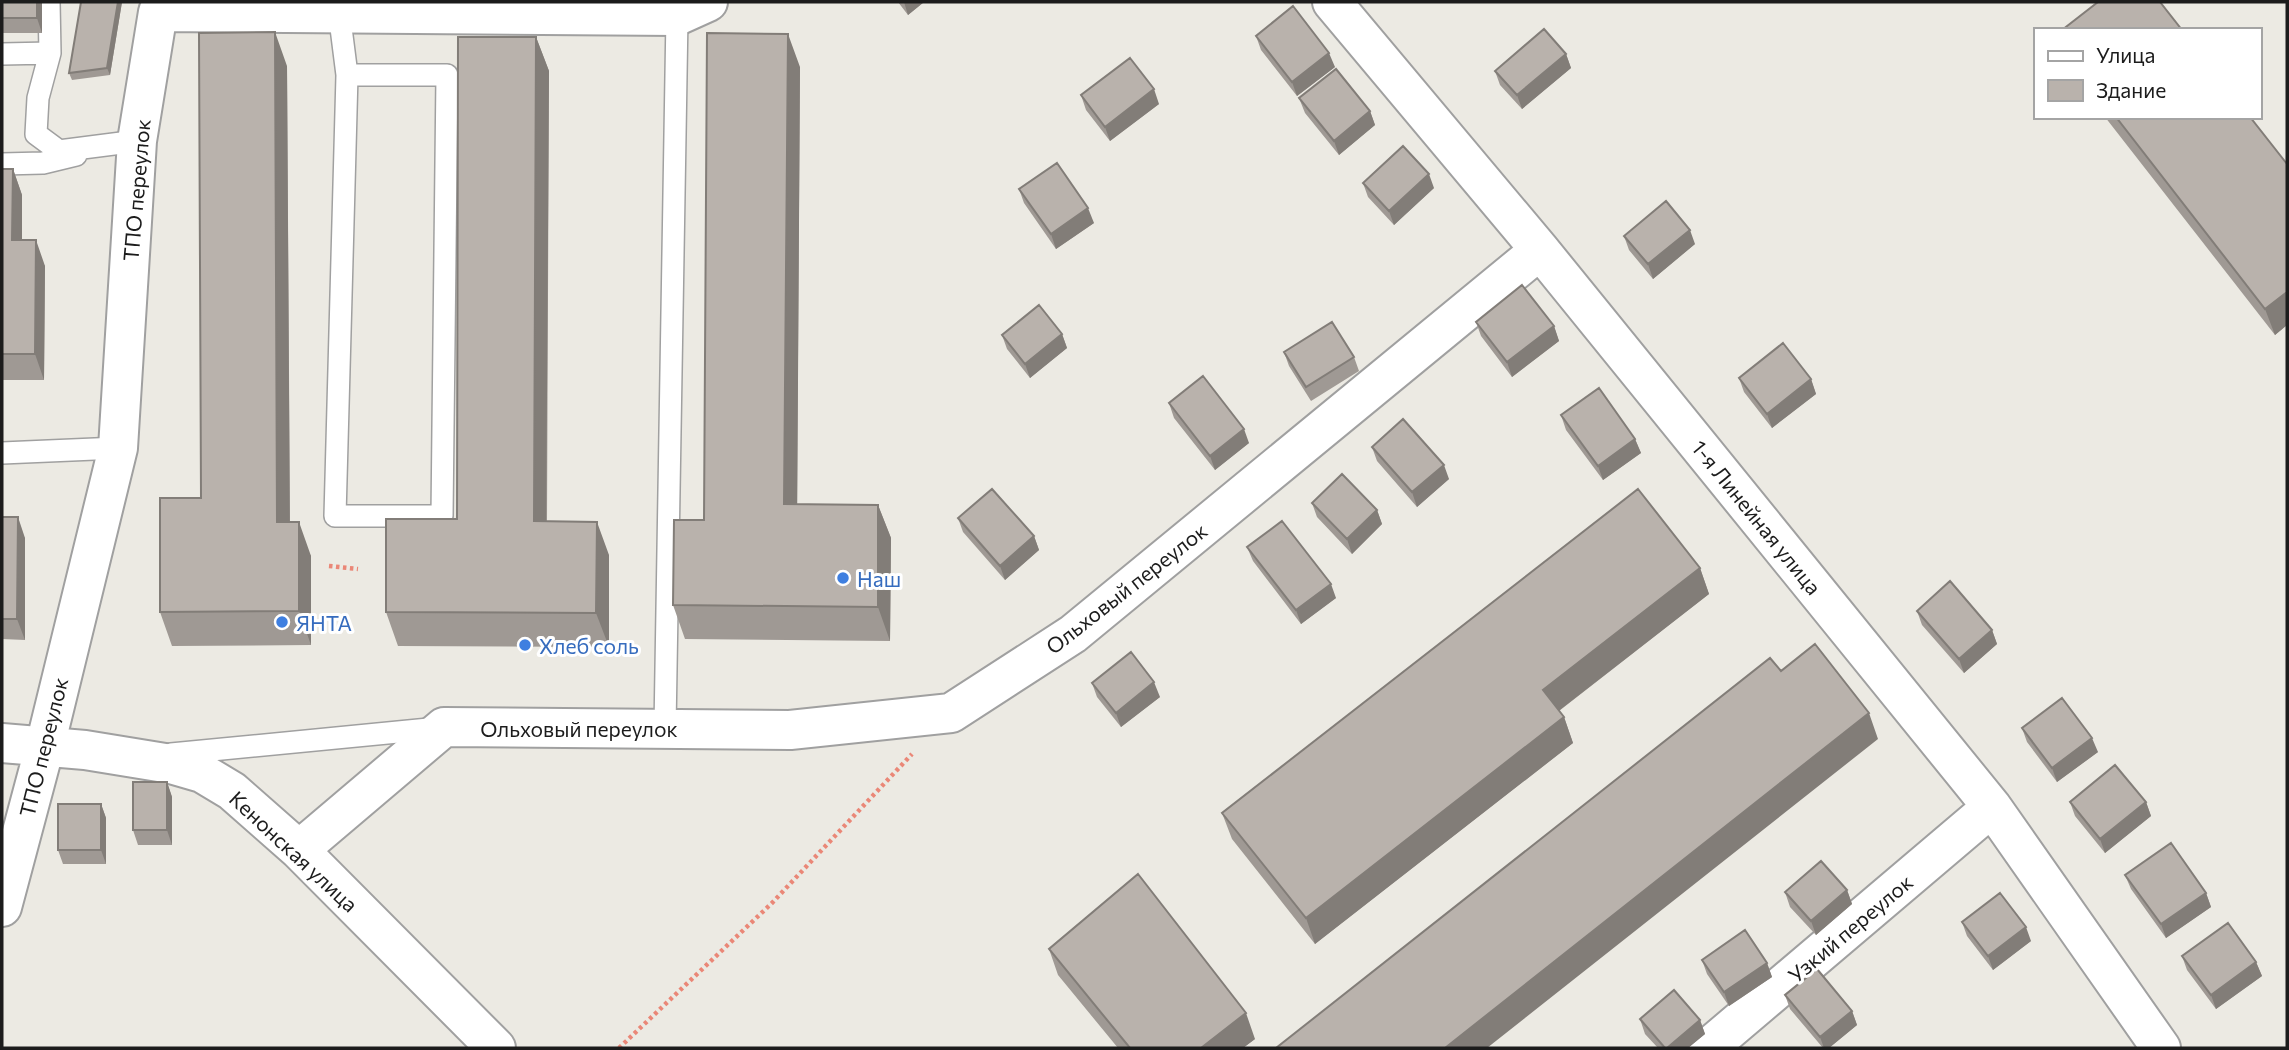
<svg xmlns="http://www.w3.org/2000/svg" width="2289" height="1050" font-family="Commissioner,sans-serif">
	<rect width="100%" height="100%" fill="#eceae3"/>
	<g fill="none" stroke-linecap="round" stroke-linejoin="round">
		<g stroke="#a0a0a0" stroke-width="24">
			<path id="service" d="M339 12 347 75 335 516H442L447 75H347
				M50 53 38 98 36 134 59 151 137 141
				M2 54 50 53 49 2
				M2 164 43 163 76 155
				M2 453 118 448
				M665 728 677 16
				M171 754 439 728"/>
		</g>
		<g stroke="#a0a0a0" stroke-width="42">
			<path id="minor" d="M1332 2 1540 250 1992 807 2161 1048
				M2 743 85 750 171 764 202 773 232 791 299 850 496 1048
				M299 850 444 727 790 730 951 713 1073 634 1540 250
				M2 907 45 746 118 448 137 141 158 12 677 16 708 2
				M1708 1048 1992 807"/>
		</g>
		<path stroke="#ea8777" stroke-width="4.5" stroke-dasharray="3.5 3.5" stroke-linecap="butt" d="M329 566 358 569
			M619 1048 772 903 912 754"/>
		<use href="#service" stroke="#fff" stroke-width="21"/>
		<use href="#minor" stroke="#fff" stroke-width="38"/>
	</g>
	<path fill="#9f9994" d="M2 2H42V33H2Z
		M122 2 110 75 72 80 69 73Z
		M898 2H924L908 15Z
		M1256 36 1335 67 1297 96 1261 50Z
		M536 37 549 71 547 521 609 555V647L398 646 386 612 457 519Z
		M1566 54 1571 68 1522 109 1500 85 1495 71Z
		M287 66 290 522 311 556V645L172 646 160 612 201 498Z
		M800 67 797 504 878 505 891 538 890 641 685 639 673 605 704 520Z
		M1081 95 1159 104 1110 141 1086 110Z
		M1299 98 1370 111 1375 125 1339 155 1305 113Z
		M2105 117H2250L2287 164V325L2275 335Z
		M2 169H13L22 195V240L45 266 44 380H2Z
		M1363 183 1434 188 1394 225 1368 197Z
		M1019 189 1094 223 1056 249 1024 203Z
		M1624 236 1695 244 1653 279 1629 250Z
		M1476 322 1554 326 1559 341 1512 377 1481 336Z
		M1062 334 1067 348 1030 378 1007 349 1002 335Z
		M1284 352 1354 357 1359 371 1311 401 1289 366Z
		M1739 378 1811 379 1816 394 1772 428 1744 392Z
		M1169 403 1249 443 1215 470 1174 418Z
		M1561 415 1635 439 1641 453 1603 480 1566 430Z
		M1372 447 1449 479 1417 507 1377 461Z
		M1312 503 1377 510 1382 524 1352 554 1317 517Z
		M2 517 25 538V640L2 639Z
		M958 518 1034 536 1039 550 1005 580 963 532Z
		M1247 547 1336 598 1301 624 1253 561Z
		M1700 568 1709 594 1559 711 1564 717 1573 743 1315 944 1232 839 1222 813Z
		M1917 611 1992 630 1997 644 1964 673 1922 625Z
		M1092 683 1160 697 1121 727 1097 697Z
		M2022 728 2098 752 2057 782 2027 742Z
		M167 782 172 797V845H138L133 830Z
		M2070 802H2146L2151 816 2105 853 2075 816Z
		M101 804 106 818V864H63L58 850Z
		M2125 875 2206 893 2211 907 2166 938 2131 889Z
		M1847 890 1852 904 1816 935 1790 907 1785 892Z
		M1962 922 2031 941 1993 970 1967 936Z
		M1049 949 1255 1039 1243 1048H1118L1058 975Z
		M2182 956 2256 962 2262 976 2216 1009 2187 970Z
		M1702 960 1767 963 1772 977 1729 1006 1707 974Z
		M1785 995 1852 1011 1857 1025 1829 1048H1823L1790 1009Z
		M1640 1019 1700 1020 1705 1034 1688 1048H1658L1645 1034Z"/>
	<path fill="#827d78" d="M37 2H42V33L37 18Z
		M118 2H122L110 75 107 68Z
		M904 2H924L908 15Z
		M275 32 287 66 290 556 277 522Z
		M788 34 800 67 797 538 784 504Z
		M536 37 549 71 546 555 534 521Z
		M1329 53 1335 67 1297 96 1292 82Z
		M1566 54 1571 68 1522 109 1517 95Z
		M1154 89 1159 104 1110 141 1105 127Z
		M1370 111 1375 125 1339 155 1334 141Z
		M13 169 22 195V266L12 240Z
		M1429 174 1434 188 1394 225 1389 211Z
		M1088 208 1094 223 1056 249 1051 234Z
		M1690 230 1695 244 1653 279 1648 264Z
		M36 240 45 266 44 380 35 354Z
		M2287 292V325L2275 335 2265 309Z
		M1554 326 1559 341 1512 377 1507 362Z
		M1062 334 1067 348 1030 378 1025 364Z
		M1811 379 1816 394 1772 428 1767 414Z
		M1244 429 1249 443 1215 470 1210 456Z
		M1635 439 1641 453 1603 480 1598 466Z
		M1444 465 1449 479 1417 507 1412 492Z
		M878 505 891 538 890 641 878 607Z
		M1377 510 1382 524 1352 554 1347 539Z
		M18 517 25 538V640L17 619Z
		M299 522 311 556V645L299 611Z
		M597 522 609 555V647L596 613Z
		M1034 536 1039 550 1005 580 1000 566Z
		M1700 568 1709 594 1552 716 1543 690Z
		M1331 584 1336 598 1301 624 1296 610Z
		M1992 630 1997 644 1964 673 1959 659Z
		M1154 682 1160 697 1121 727 1116 713Z
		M1869 713 1878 739 1487 1048H1445Z
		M1564 717 1573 743 1315 944 1306 918Z
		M2092 738 2098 752 2057 782 2052 768Z
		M167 782 172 797V845L167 830Z
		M2146 802 2151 816 2105 853 2100 839Z
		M101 804 106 818V864L101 850Z
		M1847 890 1852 904 1816 935 1811 921Z
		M2206 893 2211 907 2166 938 2161 924Z
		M2026 927 2031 941 1993 970 1988 956Z
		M2256 962 2262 976 2216 1009 2211 995Z
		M1767 963 1772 977 1729 1006 1724 992Z
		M1852 1011 1857 1025 1829 1048H1824L1820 1037Z
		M1246 1013 1255 1039 1243 1048H1201Z
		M1700 1020 1705 1034 1688 1048H1667Z"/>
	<path fill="#b9b2ac" stroke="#827d78" stroke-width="2" d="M2 2H37V18H2Z
		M81 2H118L107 68 69 73Z
		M2098 2H2160L2182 30H2062Z
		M1293 6 1329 53 1292 82 1256 36Z
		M1544 29 1566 54 1517 95 1495 71Z
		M275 32 277 522H299V611L160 612V498H201L199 33Z
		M707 33 788 34 784 504 878 505V607L673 605 674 520H704Z
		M458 37H536L534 521 597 522 596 613 386 612V519H457Z
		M1130 58 1154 89 1105 127 1081 95Z
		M1336 69 1370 111 1334 141 1299 98Z
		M2116 117H2250L2287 164V292L2265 309Z
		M1403 146 1429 174 1389 211 1363 183Z
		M1057 163 1088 208 1051 234 1019 189Z
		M2 169H13L12 240H36L35 354H2Z
		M1666 201 1690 230 1648 264 1624 236Z
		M1522 285 1554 326 1507 362 1476 322Z
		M1039 305 1062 334 1025 364 1002 335Z
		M1332 322 1354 357 1306 387 1284 352Z
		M1783 343 1811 379 1767 414 1739 378Z
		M1203 376 1244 429 1210 456 1169 403Z
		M1599 388 1635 439 1598 466 1561 415Z
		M1403 419 1444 465 1412 492 1372 447Z
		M1342 474 1377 510 1347 539 1312 503Z
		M992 489 1034 536 1000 566 958 518Z
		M1638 489 1700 568 1543 690 1564 717 1306 918 1222 813Z
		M2 517H18L17 619H2Z
		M1282 521 1331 584 1296 610 1247 547Z
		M1950 581 1992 630 1959 659 1917 611Z
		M1815 644 1869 713 1445 1048H1276L1770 658 1781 671Z
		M1131 652 1154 682 1116 713 1092 683Z
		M2062 698 2092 738 2052 768 2022 728Z
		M2115 765 2146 802 2100 839 2070 802Z
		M133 782H167V830H133Z
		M58 804H101V850H58Z
		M2171 843 2206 893 2161 924 2125 875Z
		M1821 861 1847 890 1811 921 1785 892Z
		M1138 874 1246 1013 1201 1048H1130L1049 949Z
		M2000 893 2026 927 1988 956 1962 922Z
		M2228 923 2256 962 2211 995 2182 956Z
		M1745 930 1767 963 1724 992 1702 960Z
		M1817 969 1852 1011 1820 1037 1785 995Z
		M1674 990 1700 1020 1667 1048H1665L1640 1019Z"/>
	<g fill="#3f7fe0" stroke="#fff" stroke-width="2.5">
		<circle cx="843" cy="578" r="7"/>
		<circle cx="282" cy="622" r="7"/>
		<circle cx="525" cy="645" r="7"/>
	</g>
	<g text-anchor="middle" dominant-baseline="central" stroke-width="6" stroke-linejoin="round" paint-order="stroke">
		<g font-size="21" fill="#1c1c1c" stroke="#fff">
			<text transform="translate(136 190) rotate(-85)">ТПО переулок</text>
			<text transform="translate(1757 517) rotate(51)">1-я Линейная улица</text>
			<text transform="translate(1126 588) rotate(-38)">Ольховый переулок</text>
			<text x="579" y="728">Ольховый переулок</text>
			<text transform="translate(43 747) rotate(-76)">ТПО переулок</text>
			<text transform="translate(294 851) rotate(43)">Кенонская улица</text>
			<text transform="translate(1850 928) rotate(-40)">Узкий переулок</text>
		</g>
		<g font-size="21" fill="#366cbe" stroke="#fff" text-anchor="start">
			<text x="857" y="578">Наш</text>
			<text x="296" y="622">ЯНТА</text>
			<text x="539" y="645">Хлеб соль</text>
		</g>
	</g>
	<rect width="2289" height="1050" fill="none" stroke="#1c1c1c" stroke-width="7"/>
	<rect x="2034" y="28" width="228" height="91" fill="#ffffff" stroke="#a4a4a4" stroke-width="2"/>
	<rect x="2048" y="51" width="35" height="10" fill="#ffffff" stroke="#a4a4a4" stroke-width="2"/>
	<text x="2096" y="63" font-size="21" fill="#1c1c1c">Улица</text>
	<rect x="2048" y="80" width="35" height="21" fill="#b9b2ac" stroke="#a4a4a4" stroke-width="2"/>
	<text x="2096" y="98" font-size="21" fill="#1c1c1c">Здание</text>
</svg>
